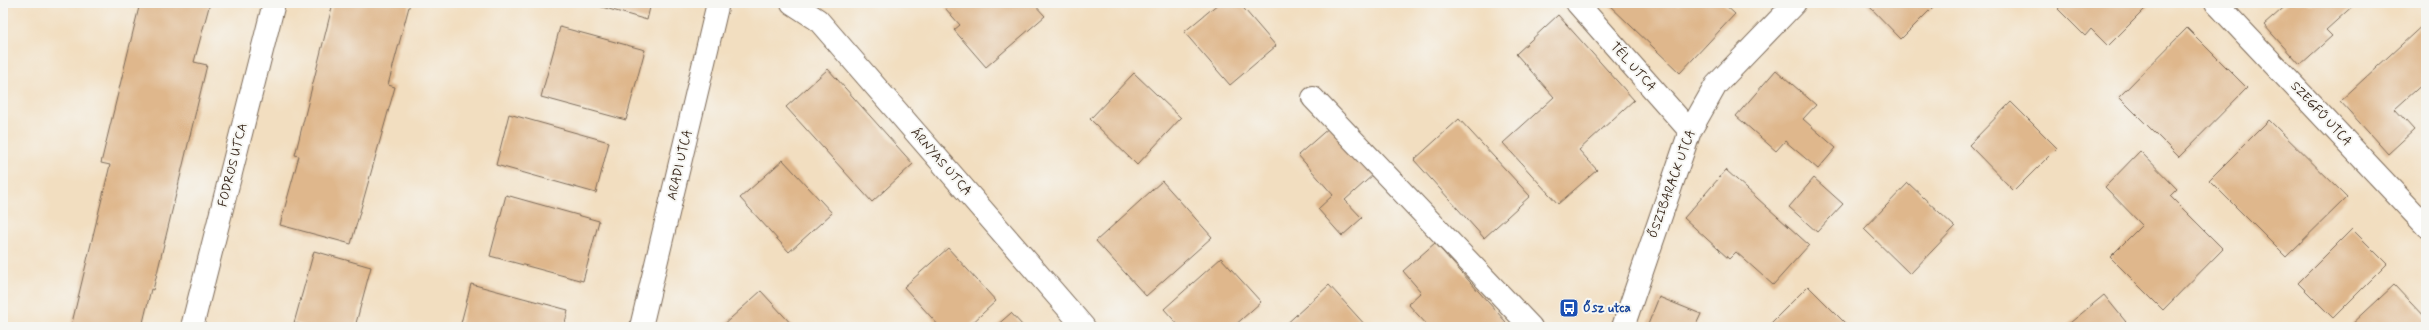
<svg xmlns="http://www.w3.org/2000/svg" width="2429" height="330" font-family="Mynerve,sans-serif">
	<rect width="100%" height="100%" fill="#f6f6f2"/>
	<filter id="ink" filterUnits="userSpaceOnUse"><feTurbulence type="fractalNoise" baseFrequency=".025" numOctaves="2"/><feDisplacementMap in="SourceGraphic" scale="8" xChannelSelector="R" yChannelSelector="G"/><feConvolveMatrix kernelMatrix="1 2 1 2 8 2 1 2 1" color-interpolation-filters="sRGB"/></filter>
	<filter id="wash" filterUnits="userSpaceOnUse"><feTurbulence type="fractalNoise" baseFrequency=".012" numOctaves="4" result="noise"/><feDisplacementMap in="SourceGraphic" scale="16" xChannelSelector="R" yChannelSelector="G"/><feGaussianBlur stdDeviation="0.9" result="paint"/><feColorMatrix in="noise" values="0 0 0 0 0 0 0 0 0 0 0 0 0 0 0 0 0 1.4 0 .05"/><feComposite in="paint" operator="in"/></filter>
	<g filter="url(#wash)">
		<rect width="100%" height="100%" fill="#f2dec0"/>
		<g id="blocks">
			<path fill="#dfb78c" d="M140 3H210L194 62 207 65 153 290 151 289 142 327H71L110 165 101 163Z
				M333 3H410L388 85 395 87 351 244 280 225 299 156 295 155Z
				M588 3H651L647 20Z
				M951 3H1033L1045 16 986 67 954 30 960 25 945 8Z
				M1219 3H1239L1276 46 1230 85 1184 32Z
				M1607 3H1675L1678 6 1681 3H1723L1735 14 1680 73Z
				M1866 3H1937L1901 39Z
				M2064 3H2151L2108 46 2091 29 2085 36 2058 9Z
				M2289 3H2356L2326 30 2332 36 2300 65 2264 25Z
				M1558 15 1634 100 1579 150 1597 170 1558 204 1503 143 1554 97 1516 54Z
				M2426 22V81L2395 109 2414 130 2388 154 2340 101Z
				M560 27 645 50 626 120 541 97Z
				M2187 28 2247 88 2179 157 2119 97Z
				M828 69 913 164 872 202 786 107Z
				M1776 70 1816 105 1803 119 1836 148 1818 169 1785 141 1776 151 1736 116Z
				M1134 73 1181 118 1137 165 1090 119Z
				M2011 102 2057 148 2014 191 1969 145Z
				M509 114 609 142 596 193 496 165Z
				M1459 119 1530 196 1484 238 1414 160Z
				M2269 120 2347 197 2286 257 2209 180Z
				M1331 126 1374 174 1345 200 1362 218 1342 236 1318 209 1333 195 1298 155Z
				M2140 151 2177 189 2170 196 2223 249 2163 310 2110 257 2142 225 2105 187Z
				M783 160 832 213 789 252 740 198Z
				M1726 170 1809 245 1773 285 1736 252 1729 259 1684 218Z
				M1814 178 1843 204 1817 232 1789 207Z
				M1162 181 1212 237 1146 296 1096 241Z
				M1908 183 1955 227 1910 274 1864 229Z
				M506 195 599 221 583 281 490 256Z
				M2352 229 2387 264 2333 318 2298 283Z
				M1435 243 1506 322 1500 327H1429L1408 304 1421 292 1403 271Z
				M948 248 996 301 968 327H940L904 287Z
				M314 251 371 267 355 327H309L294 323Z
				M1221 258 1261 302 1233 327H1180L1164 309Z
				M471 284 568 310 564 327H460Z
				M1329 285 1367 327H1283Z
				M2394 285 2426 319V327H2349Z
				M1808 286 1849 327H1767Z
				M761 291 794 327H721Z
				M2104 295 2130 327H2065Z
				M1659 297 1701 314 1695 327H1647Z
				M1011 313 1024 327H995Z"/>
		</g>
	</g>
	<g filter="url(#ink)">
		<use href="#blocks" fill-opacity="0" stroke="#7b6957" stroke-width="1"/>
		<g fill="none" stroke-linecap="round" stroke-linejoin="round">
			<g stroke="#7b6957" stroke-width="24">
				<path id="street" d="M792 3 818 20 1084 327
					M1577 3 1690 131
					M2216 3 2426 226
					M1313 98 1531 327
					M192 327 274 3
					M641 327 718 3
					M1623 327 1690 131 1716 85 1795 3"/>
			</g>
			<use href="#street" stroke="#fff" stroke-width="22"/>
		</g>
	</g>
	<defs>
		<g id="bus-square" transform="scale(1)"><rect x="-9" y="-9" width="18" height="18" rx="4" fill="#1a4fb4" stroke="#f6f6f2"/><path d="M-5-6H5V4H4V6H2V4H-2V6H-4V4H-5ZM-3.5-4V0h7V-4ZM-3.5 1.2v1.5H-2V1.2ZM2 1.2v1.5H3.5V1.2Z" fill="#fff"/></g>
	</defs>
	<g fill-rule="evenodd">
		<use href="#bus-square" x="1569" y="308"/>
	</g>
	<g text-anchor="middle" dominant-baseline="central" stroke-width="4" stroke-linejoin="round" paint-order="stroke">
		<g font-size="13" fill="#3b2a1e" stroke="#f6f6f2">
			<text transform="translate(1633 67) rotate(48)">TÉL UTCA</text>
			<text transform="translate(2321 114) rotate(47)">SZEGFŰ UTCA</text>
			<text transform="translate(941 162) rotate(49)">ÁRNYAS UTCA</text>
			<text transform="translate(233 165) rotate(-76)">FODROS UTCA</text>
			<text transform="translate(680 165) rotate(-77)">ARADI UTCA</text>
			<text transform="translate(1672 184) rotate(-70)">ŐSZIBARACK UTCA</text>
		</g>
		<g font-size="13" font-weight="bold" fill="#164399" stroke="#f6f6f2" text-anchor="start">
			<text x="1583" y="308">Ősz utca</text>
		</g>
	</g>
	<rect width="2429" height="330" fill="none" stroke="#f6f6f2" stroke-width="16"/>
</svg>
